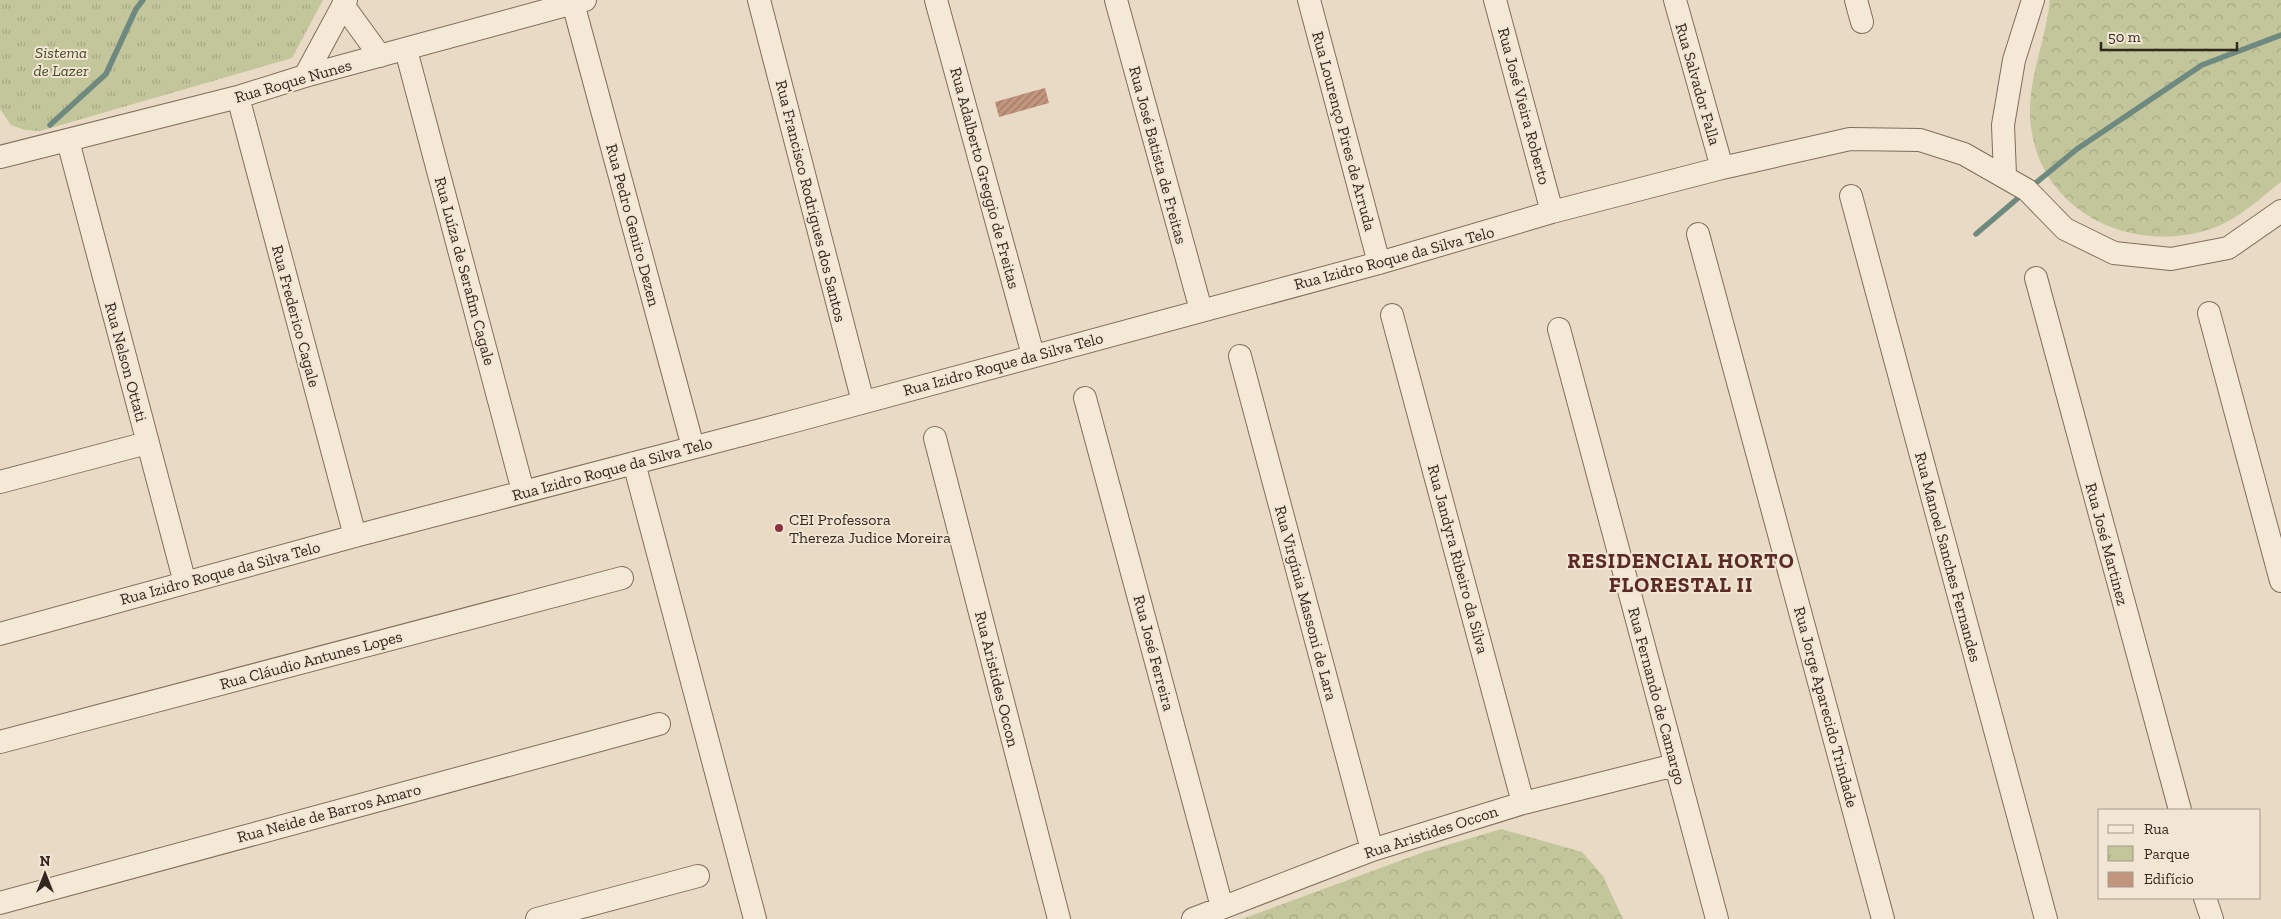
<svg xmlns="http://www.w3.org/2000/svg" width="2281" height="919" font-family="'Zilla Slab',serif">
	<defs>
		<pattern id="forest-crowns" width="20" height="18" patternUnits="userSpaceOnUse" patternTransform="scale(1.25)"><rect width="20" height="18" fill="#c3c59a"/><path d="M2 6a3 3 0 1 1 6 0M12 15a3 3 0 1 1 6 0" fill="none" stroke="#a8a984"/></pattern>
		<pattern id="park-tufts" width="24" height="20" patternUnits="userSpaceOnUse" patternTransform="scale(1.25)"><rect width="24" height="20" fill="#c3c59a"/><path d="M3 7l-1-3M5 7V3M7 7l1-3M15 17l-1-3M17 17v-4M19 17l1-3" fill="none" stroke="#a8a984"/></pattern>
		<pattern id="building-hatch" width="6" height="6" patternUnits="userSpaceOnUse" patternTransform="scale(1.25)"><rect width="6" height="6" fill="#c2957f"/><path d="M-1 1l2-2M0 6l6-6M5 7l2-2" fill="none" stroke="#9e7a67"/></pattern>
	</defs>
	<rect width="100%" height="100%" fill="#e8dac4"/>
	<path fill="url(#forest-crowns)" d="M2050 0H2281V182C2260 198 2241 217 2216 227 2137 257 2042 215 2031 127 2025 84 2046 42 2050 0Z
		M1501 829 1582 852 1603 876 1623 919H1242L1424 852Z"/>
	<path fill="url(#park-tufts)" d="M0 0H323L292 58 40 131 25 130 11 125 0 109Z"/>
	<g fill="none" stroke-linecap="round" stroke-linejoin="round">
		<path stroke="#6e8980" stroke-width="5.5" d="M50 125 106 74 136 9 143 0
			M2031 187 2077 149 2202 65 2281 35
			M1976 234 2024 193"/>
	</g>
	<path fill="url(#building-hatch)" d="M1045 88 1049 103 999 117 995 102Z"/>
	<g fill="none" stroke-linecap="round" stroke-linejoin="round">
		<g stroke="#806d5d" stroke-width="24">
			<path id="minor" d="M759 0 863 402
				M936 0 1033 355
				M1116 0 1201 310
				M1309 0 1379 263
				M1495 0 1552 212
				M1675 0 1722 168
				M1856 0 1862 22
				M573 3 693 447
				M343 5 380 56
				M406 50 523 491
				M305 76 346 0
				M238 97 355 536
				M68 141 185 583
				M0 157 238 97 305 76 585 0
				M2005 175 2003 125 2014 60 2033 0
				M1851 196 2046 919
				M1698 234 1883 919
				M2036 278 2180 810
				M2209 313 2281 581
				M1392 315 1523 803
				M1559 329 1717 919
				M1240 356 1372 850
				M1085 398 1222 907
				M935 438 1059 919
				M634 463 755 919
				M0 482 147 443
				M0 634 355 536 791 422 1379 263 1552 212 1722 168 1850 139 1920 140 1964 154 2027 190 2065 229 2114 253 2171 259 2228 248 2281 211
				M0 742 622 578
				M2205 898 2212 919
				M0 903 659 724
				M537 919 698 876
				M1193 919 1372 850 1523 803 1675 765"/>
		</g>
		<use href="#minor" stroke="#f4e9d6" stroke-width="22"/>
	</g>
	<circle fill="#88343c" stroke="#f1e5d3" stroke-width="2" cx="779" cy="528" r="5"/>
	<g text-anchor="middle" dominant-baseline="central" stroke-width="4" stroke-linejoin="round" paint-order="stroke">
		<g font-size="16" font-style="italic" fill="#464c28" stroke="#f1e5d3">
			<text x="61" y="52">Sistema<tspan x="61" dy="18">de Lazer</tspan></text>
		</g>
		<g font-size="16" fill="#32271f" stroke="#f1e5d3">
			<text transform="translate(293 81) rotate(-16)">Rua Roque Nunes</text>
			<text transform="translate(1698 84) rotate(74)">Rua Salvador Falla</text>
			<text transform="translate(1524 106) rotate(75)">Rua José Vieira Roberto</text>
			<text transform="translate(1344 131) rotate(75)">Rua Lourenço Pires de Arruda</text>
			<text transform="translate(1158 155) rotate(75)">Rua José Batista de Freitas</text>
			<text transform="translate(985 178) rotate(75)">Rua Adalberto Greggio de Freitas</text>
			<text transform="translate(811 201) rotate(76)">Rua Francisco Rodrigues dos Santos</text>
			<text transform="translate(633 225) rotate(75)">Rua Pedro Geniro Dezen</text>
			<text transform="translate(1394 258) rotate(-15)">Rua Izidro Roque da Silva Telo</text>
			<text transform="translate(465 271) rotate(75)">Rua Luíza de Serafim Cagale</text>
			<text transform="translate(296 316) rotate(75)">Rua Frederico Cagale</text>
			<text transform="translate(126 362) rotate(75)">Rua Nelson Ottati</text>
			<text transform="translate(1003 364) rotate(-15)">Rua Izidro Roque da Silva Telo</text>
			<text transform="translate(612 469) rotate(-15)">Rua Izidro Roque da Silva Telo</text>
			<text transform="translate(2107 544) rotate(75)">Rua José Martinez</text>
			<text transform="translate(1948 557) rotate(75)">Rua Manoel Sanches Fernandes</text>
			<text transform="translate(1458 559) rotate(75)">Rua Jandyra Ribeiro da Silva</text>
			<text transform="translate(220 573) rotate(-15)">Rua Izidro Roque da Silva Telo</text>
			<text transform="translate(1306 603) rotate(75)">Rua Virgínia Massoni de Lara</text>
			<text transform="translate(1154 653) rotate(75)">Rua José Ferreira</text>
			<text transform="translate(311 660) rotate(-15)">Rua Cláudio Antunes Lopes</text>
			<text transform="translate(997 679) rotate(76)">Rua Aristides Occon</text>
			<text transform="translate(1657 696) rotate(75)">Rua Fernando de Camargo</text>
			<text transform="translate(1826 707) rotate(75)">Rua Jorge Aparecido Trindade</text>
			<text transform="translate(329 813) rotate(-15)">Rua Neide de Barros Amaro</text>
			<text transform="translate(1431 832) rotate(-18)">Rua Aristides Occon</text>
		</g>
		<g font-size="16" fill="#32271f" stroke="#f1e5d3" text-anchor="start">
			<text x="789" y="519">CEI Professora<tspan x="789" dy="18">Thereza Judice Moreira</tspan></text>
		</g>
		<g font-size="21" font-weight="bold" letter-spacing="1" fill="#5a2a24" stroke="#f1e5d3">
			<text x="1681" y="560">RESIDENCIAL HORTO<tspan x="1681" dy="24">FLORESTAL II</tspan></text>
		</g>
	</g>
	<rect x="2098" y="809" width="162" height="90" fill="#f1e5d3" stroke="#a5998b"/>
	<rect x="2108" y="825" width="25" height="8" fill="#f4e9d6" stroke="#a5998b"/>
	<text x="2144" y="834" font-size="15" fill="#32271f">Rua</text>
	<rect x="2108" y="846" width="25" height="15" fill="url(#park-tufts)" stroke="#a5998b"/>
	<text x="2144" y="859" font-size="15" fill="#32271f">Parque</text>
	<rect x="2108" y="872" width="25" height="15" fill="#c2957f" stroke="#a5998b"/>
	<text x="2144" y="884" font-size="15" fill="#32271f">Edifício</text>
	<g transform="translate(45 874)" stroke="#f1e5d3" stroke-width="4" paint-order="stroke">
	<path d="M0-4L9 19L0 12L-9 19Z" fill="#32271f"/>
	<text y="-8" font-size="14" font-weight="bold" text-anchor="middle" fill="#32271f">N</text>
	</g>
	<path d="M2101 42v8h136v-8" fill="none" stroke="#32271f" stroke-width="2.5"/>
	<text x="2108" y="42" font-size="15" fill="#32271f" stroke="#f1e5d3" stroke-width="4" paint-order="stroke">50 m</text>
</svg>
